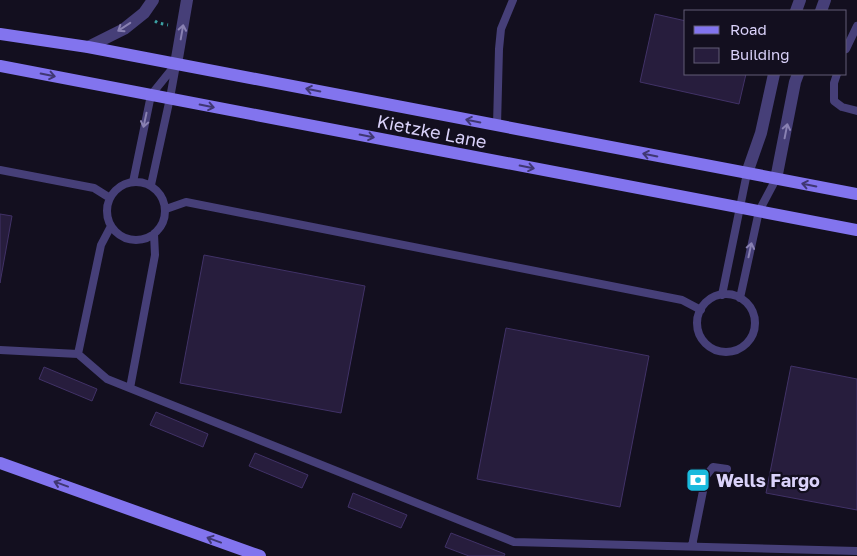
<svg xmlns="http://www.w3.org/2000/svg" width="857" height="556" font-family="'Golos Text',sans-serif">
	<rect width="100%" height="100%" fill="#130f1f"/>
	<path fill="#271d3d" stroke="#413267" d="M655 14 686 21V74H746L739 104 640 82Z
		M0 214 12 216 0 283Z
		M204 255 365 286 341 413 180 383Z
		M506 328 649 356 620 507 477 479Z
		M791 366 857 379V510L766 493Z
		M44 367 97 389 92 401 39 379Z
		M156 412 208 434 203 447 150 425Z
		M255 453 308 475 302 488 249 466Z
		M353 493 407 515 401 528 348 507Z
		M451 533 505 554 504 556H469L445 547Z"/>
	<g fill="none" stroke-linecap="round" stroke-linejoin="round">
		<path stroke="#3ca2a4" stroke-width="3" stroke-dasharray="2.5 4" stroke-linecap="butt" d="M155 21 158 23 168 25"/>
		<path stroke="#463f78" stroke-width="8" d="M846 49 857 26
			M837 74 834 83V101L842 107 857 111
			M497 125 499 49 501 29 513 0
			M0 170 94 188 110 198
			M107 211a29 29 0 1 1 58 0a29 29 0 1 1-58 0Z
			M133 182 151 95 176 64
			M151 185 170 98 176 65
			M166 209 186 202 682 300 701 310
			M697 323a29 29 0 1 1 58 0a29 29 0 1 1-58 0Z
			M722 295 747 173
			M740 298 759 211 776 179
			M0 350 78 354 107 379 514 542 857 551
			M78 354 101 245 111 226
			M130 388 155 255 154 234
			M692 546 706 476 713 467 727 469"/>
		<path stroke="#463f78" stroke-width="12" d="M796 11 800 0
			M821 11 825 0
			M88 47 124 29 144 13 153 0
			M176 64 187 0
			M747 173 761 133 774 74
			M776 179 795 82 798 74"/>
		<path stroke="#8274ee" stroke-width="12" d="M0 34 88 47 857 194
			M0 66 857 230
			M0 463 260 556"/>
	</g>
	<defs><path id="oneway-shaft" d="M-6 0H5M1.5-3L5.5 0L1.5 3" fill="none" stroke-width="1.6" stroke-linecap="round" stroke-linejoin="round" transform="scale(1.25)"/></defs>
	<g stroke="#8981b2">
		<use href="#oneway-shaft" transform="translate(124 27) rotate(147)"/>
		<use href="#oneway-shaft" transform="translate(182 32) rotate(-80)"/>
		<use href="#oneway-shaft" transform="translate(145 120) rotate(102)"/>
		<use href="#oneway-shaft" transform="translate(786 131) rotate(-79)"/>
		<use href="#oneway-shaft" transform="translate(750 250) rotate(-78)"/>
	</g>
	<g stroke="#3f3772">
		<use href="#oneway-shaft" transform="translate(48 75) rotate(11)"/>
		<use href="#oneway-shaft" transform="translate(313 90) rotate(-169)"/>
		<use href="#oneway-shaft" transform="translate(207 106) rotate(11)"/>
		<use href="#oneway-shaft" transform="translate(473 121) rotate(-169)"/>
		<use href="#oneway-shaft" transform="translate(367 136) rotate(11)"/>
		<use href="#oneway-shaft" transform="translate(650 155) rotate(-169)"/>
		<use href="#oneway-shaft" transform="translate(527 167) rotate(11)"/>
		<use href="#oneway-shaft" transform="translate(809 185) rotate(-169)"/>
		<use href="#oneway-shaft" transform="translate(61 484) rotate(-160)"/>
		<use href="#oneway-shaft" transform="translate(214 540) rotate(-160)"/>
	</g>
	<defs>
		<g id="bank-square" transform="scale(1.25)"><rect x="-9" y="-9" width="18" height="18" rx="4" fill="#1abadd" stroke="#130f1f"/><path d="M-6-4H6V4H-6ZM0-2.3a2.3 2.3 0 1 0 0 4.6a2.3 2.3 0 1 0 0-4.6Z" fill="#fff"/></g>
	</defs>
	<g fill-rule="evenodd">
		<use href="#bank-square" x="698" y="480"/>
	</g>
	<g text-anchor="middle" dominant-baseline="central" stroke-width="4.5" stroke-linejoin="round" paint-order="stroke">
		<g font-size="18" fill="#dad2fa" stroke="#130f1f">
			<text transform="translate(432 131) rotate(11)">Kietzke Lane</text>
		</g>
		<g font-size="18" font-weight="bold" fill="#dad2fa" stroke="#130f1f" text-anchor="start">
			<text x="716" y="480">Wells Fargo</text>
		</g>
	</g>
	<rect x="684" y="10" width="162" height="65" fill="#130f1f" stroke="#635d77"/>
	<rect x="694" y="26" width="25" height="8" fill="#8274ee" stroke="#635d77"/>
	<text x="730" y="35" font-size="15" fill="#dad2fa">Road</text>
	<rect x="694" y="48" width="25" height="15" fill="#271d3d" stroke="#635d77"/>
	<text x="730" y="60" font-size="15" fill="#dad2fa">Building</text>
</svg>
